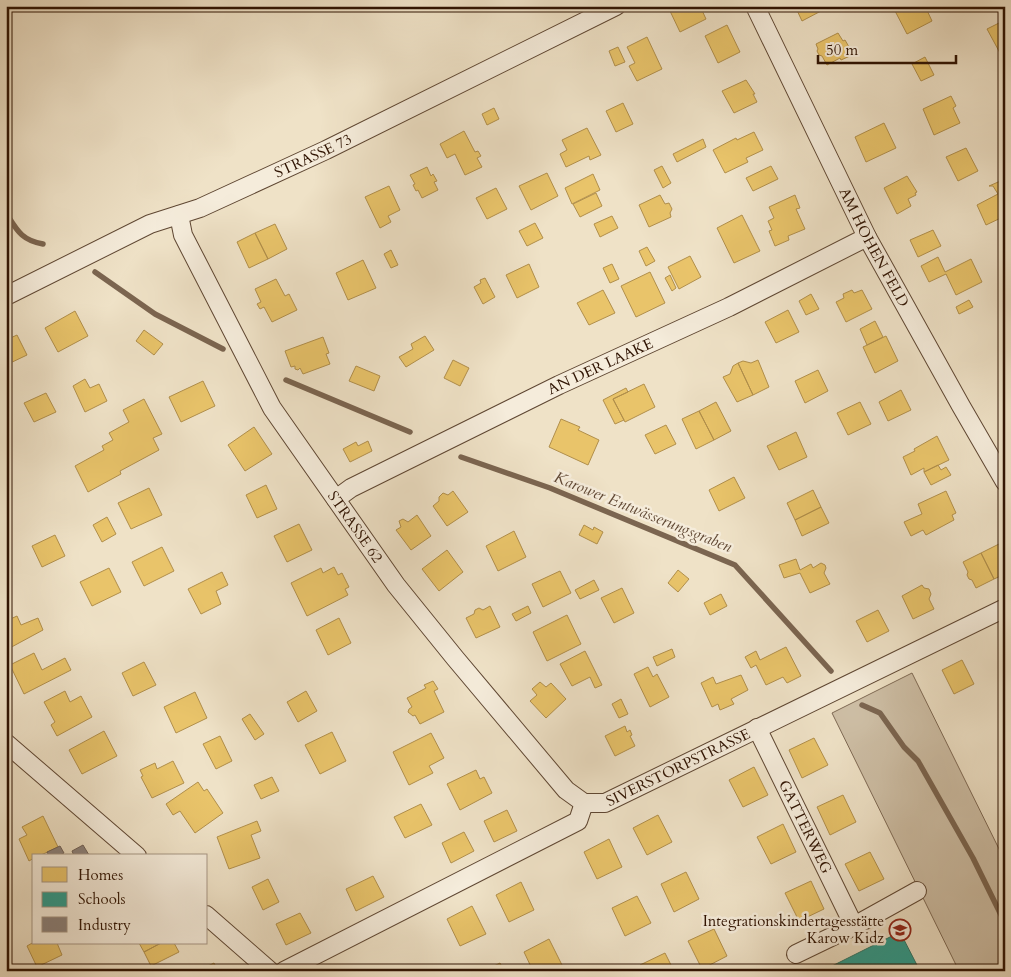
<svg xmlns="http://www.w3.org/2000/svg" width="1011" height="977" font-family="Cardo,serif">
	<rect width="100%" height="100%" fill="#efe2c7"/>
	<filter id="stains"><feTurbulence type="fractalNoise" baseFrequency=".004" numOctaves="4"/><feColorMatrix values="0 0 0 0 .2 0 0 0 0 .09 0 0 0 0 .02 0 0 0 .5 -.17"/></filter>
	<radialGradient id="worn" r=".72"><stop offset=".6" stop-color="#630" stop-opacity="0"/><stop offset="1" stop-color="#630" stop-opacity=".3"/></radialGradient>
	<path fill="#cebfa6" stroke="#7e6954" d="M912 673 1005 861V971H959L832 713Z"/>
	<path fill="#e9c46a" stroke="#b18f4b" d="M679 6H700L706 19 680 32 670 11Z
		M795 6H819L821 11 802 21Z
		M900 6H925L932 21 907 34 894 9Z
		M1005 20V51L1000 53 987 29Z
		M727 25 740 52 718 63 705 36Z
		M838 33 843 41 845 40 849 47 846 49 850 56 841 60 840 58 827 65 822 56 819 55 817 51 818 49 816 44Z
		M647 37 662 69 637 81 629 66 635 63 627 47Z
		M618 47 625 62 615 66 609 51Z
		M925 57 934 75 921 81 912 64Z
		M746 80 755 94H753L757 102 734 113 722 91Z
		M951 96 956 106 953 108 960 123 934 135 923 109Z
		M623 103 633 124 616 132 606 111Z
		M494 108 499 119 487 125 482 114Z
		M884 123 896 148 866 162 855 137Z
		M587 128 601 155 590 160 589 156 566 167 560 154 567 150 562 140Z
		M464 131 475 152 478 151 481 156 477 158 482 167 465 175 455 154 447 158 440 144Z
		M754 132 763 150 746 158 748 162 725 173 713 150 736 138 737 140Z
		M703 139 706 147 677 162 673 154Z
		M966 148 978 171 958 181 946 157Z
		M662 166 671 183 663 188 654 170Z
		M771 166 778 179 753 191 746 178Z
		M427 167 431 176 433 174 437 181 434 182 438 190 422 198 418 190 416 191 413 185 415 184 410 175Z
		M547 173 558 196 531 210 519 186Z
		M593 174 600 190 572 204 565 188Z
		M907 176 917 192 915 193 916 195 908 199 911 206 897 214 884 188Z
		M1005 179V216L986 225 977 205 998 194 993 186H989Z
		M389 186 400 210 388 216 391 222 380 228 365 197Z
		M496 188 507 209 487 219 476 198Z
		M596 193 602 206 580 217 573 204Z
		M660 195 665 204 669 203 672 209 670 213 671 217 649 227 639 205Z
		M795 195 800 208 796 209 805 229 788 236 789 240 775 246 769 231 772 230 768 221 774 218 769 207Z
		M742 215 760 251 734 263 717 228Z
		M612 216 618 228 600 237 594 224Z
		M535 223 543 238 527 246 519 231Z
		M275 224 287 249 268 259 255 233Z
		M933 230 941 246 918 257 910 240Z
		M255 233 268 259 249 268 237 242Z
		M647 247 655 261 646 266 639 251Z
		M391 250 398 265 391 268 384 254Z
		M690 256 701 277 679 289 668 267Z
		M938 257 945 272 971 259 982 282 956 295 946 274 929 282 921 266Z
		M363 260 376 288 348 300 336 273Z
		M529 264 539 287 517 298 506 275Z
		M612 264 619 279 610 283 603 268Z
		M650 272 665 303 636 317 621 286Z
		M670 275 676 288 672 291 665 278Z
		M485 278 495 297 483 304 474 287 481 283 480 280Z
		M276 279 285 296 289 294 297 310 272 322 264 307 260 309 257 304 261 302 255 289Z
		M603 290 615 313 589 325 577 303Z
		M852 290 854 293 862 290 872 309 846 322 836 302 844 298 843 294Z
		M811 294 819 309 806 315 799 301Z
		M969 300 973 307 959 314 956 307Z
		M788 310 799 332 776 343 765 322Z
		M75 311 88 336 58 352 45 328Z
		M875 321 883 337 867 345 860 329Z
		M144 330 163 344 154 355 136 341Z
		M17 335 27 355 6 365V340Z
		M425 336 434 350 406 367 399 357 413 349 411 344Z
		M886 336 898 361 875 373 863 347Z
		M323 337 329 353 326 354 330 364 303 374 300 368 298 370 295 369V366L291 367 285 351Z
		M453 360 469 368 460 386 444 378Z
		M758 360 769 387 753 395 738 363 743 361 751 363Z
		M738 363 753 395 737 402 723 377 730 374 733 366Z
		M356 366 380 376 374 391 349 381Z
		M818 370 828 391 805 403 795 381Z
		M85 379 90 388 99 384 107 401 85 412 73 386Z
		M203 381 215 406 181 422 169 397Z
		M644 384 655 407 625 422 613 399Z
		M626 388 628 392 613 399 624 420 615 424 603 400Z
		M901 390 911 410 888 421 879 402Z
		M46 393 56 412 34 422 24 403Z
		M144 399 162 434 153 438 159 450 120 471 121 474 88 492 75 466 104 450 102 446 113 440 109 433 129 422 123 410Z
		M716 402 731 431 714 440 699 411Z
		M860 402 871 424 848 435 837 413Z
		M699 411 714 440 696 449 682 419Z
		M561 419 580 427 578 430 599 440 588 465 549 447Z
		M666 425 676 444 655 454 645 435Z
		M254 427 272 454 245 471 228 445Z
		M796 432 807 457 779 470 767 446Z
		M937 436 949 460 924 472V468L911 475 903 457 915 451 914 449Z
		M368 441 372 451 350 462 343 449 356 442 358 446Z
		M938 465 941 470 946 467 951 475 931 485 924 472Z
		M734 477 745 498 719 511 709 490Z
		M266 485 277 509 257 518 246 495Z
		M149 488 162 515 131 529 118 503Z
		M813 490 821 507 795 520 787 503Z
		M453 491 468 512 447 526 433 506 439 501V497L443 493 448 495Z
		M946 491 956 513 952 515 954 520 926 535 923 530 911 536 904 522 922 514 918 504Z
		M821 507 829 523 802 536 795 520Z
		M417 515 431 536 411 550 396 530 401 527 399 521 403 519 408 522Z
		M107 517 116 534 102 542 93 525Z
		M299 524 312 550 287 562 274 536Z
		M584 525 593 530 594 527 603 532 597 544 579 535Z
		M514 531 526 557 498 571 486 546Z
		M55 535 65 556 42 567 32 546Z
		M999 544 1005 555V574L994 579 981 553Z
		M162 547 174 571 144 586 132 562Z
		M447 550 463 572 439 591 422 569Z
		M981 553 994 579 976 588 972 580 969 579 967 575 968 572 963 562Z
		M796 559 800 570 811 564 813 568 821 563 825 565 826 568 824 573 830 584 810 593 800 573 784 578 779 565Z
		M334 567 338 575 342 573 349 587 345 589 348 595 307 616 291 583 321 568 323 573Z
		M109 568 121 592 92 606 80 582Z
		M678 570 689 579 678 592 668 583Z
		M560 571 571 593 543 607 532 584Z
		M222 572 228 585 216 591 221 604 201 614 188 589Z
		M594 580 599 590 580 599 575 590Z
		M922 585 924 588 929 589 931 594 929 599 934 609 913 619 902 596Z
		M622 588 634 613 614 623 601 598Z
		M721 594 727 606 710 615 704 603Z
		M490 606 500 627 476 638 466 618 474 614 475 610 479 608 483 610Z
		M528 606 531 613 516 621 512 614Z
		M878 610 889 631 867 642 856 621Z
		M567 615 581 644 547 661 533 632Z
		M17 616 21 625 38 618 43 630 6 650V621Z
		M339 618 351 643 328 655 316 630Z
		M786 647 801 676 787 683 783 677 766 685 756 665 751 668 745 657 756 651 760 660Z
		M672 649 675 657 657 666 653 657Z
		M585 651 602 685 595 688 590 677 572 686 560 664Z
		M34 653 42 670 65 658 71 670 24 694 10 665Z
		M962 660 974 684 954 694 942 670Z
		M144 662 156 685 133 696 122 673Z
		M648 667 653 677 657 674 669 697 650 707 634 674Z
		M741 675 748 690 731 699 734 704 720 710 718 704 712 707 701 683 713 677 716 684Z
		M433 681 438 689 434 691 444 712 420 724 415 715 413 716 408 712 409 709 412 707 407 698 426 688 424 685Z
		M540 682 546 687 551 683 566 699 546 718 530 701 537 695 532 689Z
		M65 691 70 702 81 696 92 717 57 736 51 725 55 722 44 702Z
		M306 691 317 711 298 722 287 702Z
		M195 692 207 718 176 733 164 707Z
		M621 699 628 714 619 718 612 704Z
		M250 714 264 734 255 740 242 719Z
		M625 726 627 732 630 730 632 735 630 736 635 746 615 756 605 736Z
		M104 731 117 756 82 774 69 750Z
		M332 732 346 761 320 774 305 745Z
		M431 733 444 758 429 766 433 773 409 785 393 752Z
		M220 736 232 761 216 769 203 744Z
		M814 738 828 765 802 778 789 750Z
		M173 761 184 783 152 798 141 777 143 776 140 770 155 763 157 769Z
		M754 767 768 795 743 807 729 780Z
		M476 770 480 779 484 777 492 793 460 810 447 784Z
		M272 777 279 791 261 799 254 785Z
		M198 782 204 791 207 789 223 813 195 833 180 811 173 815 166 804Z
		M843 795 856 822 830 835 817 807Z
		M421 804 432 825 405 838 394 817Z
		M507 810 517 831 494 842 484 821Z
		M658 815 672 842 647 855 633 828Z
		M43 816 58 847 39 856H34V858L29 861 19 839 27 835 22 827Z
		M257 821 261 831 251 835 260 858 229 869 217 837Z
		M783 824 796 852 771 864 757 837Z
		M464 832 474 851 451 863 442 843Z
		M609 839 622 867 597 879 584 852Z
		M870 852 884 879 859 891 845 864Z
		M686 872 699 899 674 912 661 884Z
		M373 876 384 897 356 911 346 889Z
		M268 879 279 902 263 910 252 887Z
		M811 881 824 909 799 921 785 893Z
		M521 882 534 910 509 922 496 895Z
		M637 896 651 923 625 936 612 908Z
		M472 906 486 934 460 946 447 919Z
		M300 913 311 933 286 945 276 924Z
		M714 929 727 956 702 969 688 941Z
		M549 939 563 967 555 971H533L524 952Z
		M34 942 57 943 62 955 37 967 27 946Z
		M139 943H161L144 952Z
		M161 943H174L179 952 151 966 144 952Z
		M665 953 674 971H642L640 965Z
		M214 963 218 971H198Z
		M500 963 504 971H484Z"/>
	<path fill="#2a9d8f" stroke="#2c7465" d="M900 932 919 969 915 971H822Z"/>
	<path fill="#8a817c" stroke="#6f6057" d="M83 845 89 855 74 856 72 851Z
		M60 846 64 853 58 856H49L47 852Z"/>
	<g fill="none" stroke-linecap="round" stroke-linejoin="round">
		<path stroke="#7b6550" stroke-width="5.5" d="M6 213C17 230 21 240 43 244
			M95 272 155 314 223 349
			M286 380 410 432
			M461 457 550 488 735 565 831 671
			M862 705 880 713 904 747 918 761 973 858 1005 923"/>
		<g stroke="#5f4733" stroke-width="20">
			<g id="street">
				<path id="s1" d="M755 6 867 237 961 406 1005 482"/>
				<path id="s2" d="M179 215 183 235 272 408 396 585 455 658 566 790 584 803H605L1005 608"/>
				<path id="s3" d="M6 296 150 224 200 208 326 150 616 6"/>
				<path id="s4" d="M336 499 351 488 559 385 729 307 867 237"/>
				<path id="s5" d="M757 728 854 926"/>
				<path d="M6 743 137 856"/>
				<path d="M206 915 270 971"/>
				<path d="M796 954 854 926 917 891"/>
				<path d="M284 971 578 821 584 803"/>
			</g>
		</g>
		<use href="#street" stroke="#f5ecdb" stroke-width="18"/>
	</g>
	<defs>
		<g id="school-ring" transform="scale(1.125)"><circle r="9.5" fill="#f5ecdb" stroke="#8f2418" stroke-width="1.5"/><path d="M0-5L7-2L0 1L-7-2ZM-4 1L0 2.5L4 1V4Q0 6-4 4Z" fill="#8f2418"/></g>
	</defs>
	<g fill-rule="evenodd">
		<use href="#school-ring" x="900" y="930"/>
	</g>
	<g text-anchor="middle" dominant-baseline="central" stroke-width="5" stroke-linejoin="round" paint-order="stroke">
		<g font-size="15" fill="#2f1302" stroke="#f5ecdb">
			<text stroke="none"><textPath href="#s3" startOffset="338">STRASSE 73</textPath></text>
			<text stroke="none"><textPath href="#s1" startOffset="269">AM HOHEN FELD</textPath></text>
			<text stroke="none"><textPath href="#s4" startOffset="296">AN DER LAAKE</textPath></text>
			<text stroke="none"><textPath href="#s2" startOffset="360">STRASSE 62</textPath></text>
			<text stroke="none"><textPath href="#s2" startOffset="822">SIVERSTORPSTRASSE</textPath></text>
			<text stroke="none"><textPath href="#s5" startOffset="110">GATTERWEG</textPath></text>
		</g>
		<g font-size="15" fill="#2f1302" stroke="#f5ecdb" text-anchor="end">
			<text x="884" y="921">Integrationskindertagesstätte<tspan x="884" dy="17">Karow Kidz</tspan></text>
		</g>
		<g font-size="16" font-style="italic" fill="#624a36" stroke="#f5ecdb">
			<text transform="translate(643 512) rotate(22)">Karower Entwässerungsgraben</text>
		</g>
	</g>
	<rect width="1011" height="977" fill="none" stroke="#efe2c7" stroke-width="25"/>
	<rect x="8" y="8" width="996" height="962" fill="none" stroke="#2f1302" stroke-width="2.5"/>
	<rect x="12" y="12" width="986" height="952" fill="none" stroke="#2f1302"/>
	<rect x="32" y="854" width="175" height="90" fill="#f5ecdb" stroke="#a69584"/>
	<rect x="42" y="867" width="25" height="15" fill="#e9c46a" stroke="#a69584"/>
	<text x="78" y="880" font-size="15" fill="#2f1302">Homes</text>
	<rect x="42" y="892" width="25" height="15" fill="#2a9d8f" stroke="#a69584"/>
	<text x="78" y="904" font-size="15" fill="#2f1302">Schools</text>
	<rect x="42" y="917" width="25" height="15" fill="#8a817c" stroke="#a69584"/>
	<text x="78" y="930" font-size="15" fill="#2f1302">Industry</text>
	<path d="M818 55v8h138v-8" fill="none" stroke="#2f1302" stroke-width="2.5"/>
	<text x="826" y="55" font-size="15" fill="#2f1302" stroke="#f5ecdb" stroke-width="4" paint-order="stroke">50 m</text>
	<rect width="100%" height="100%" filter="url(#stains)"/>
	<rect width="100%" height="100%" fill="url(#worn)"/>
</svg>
